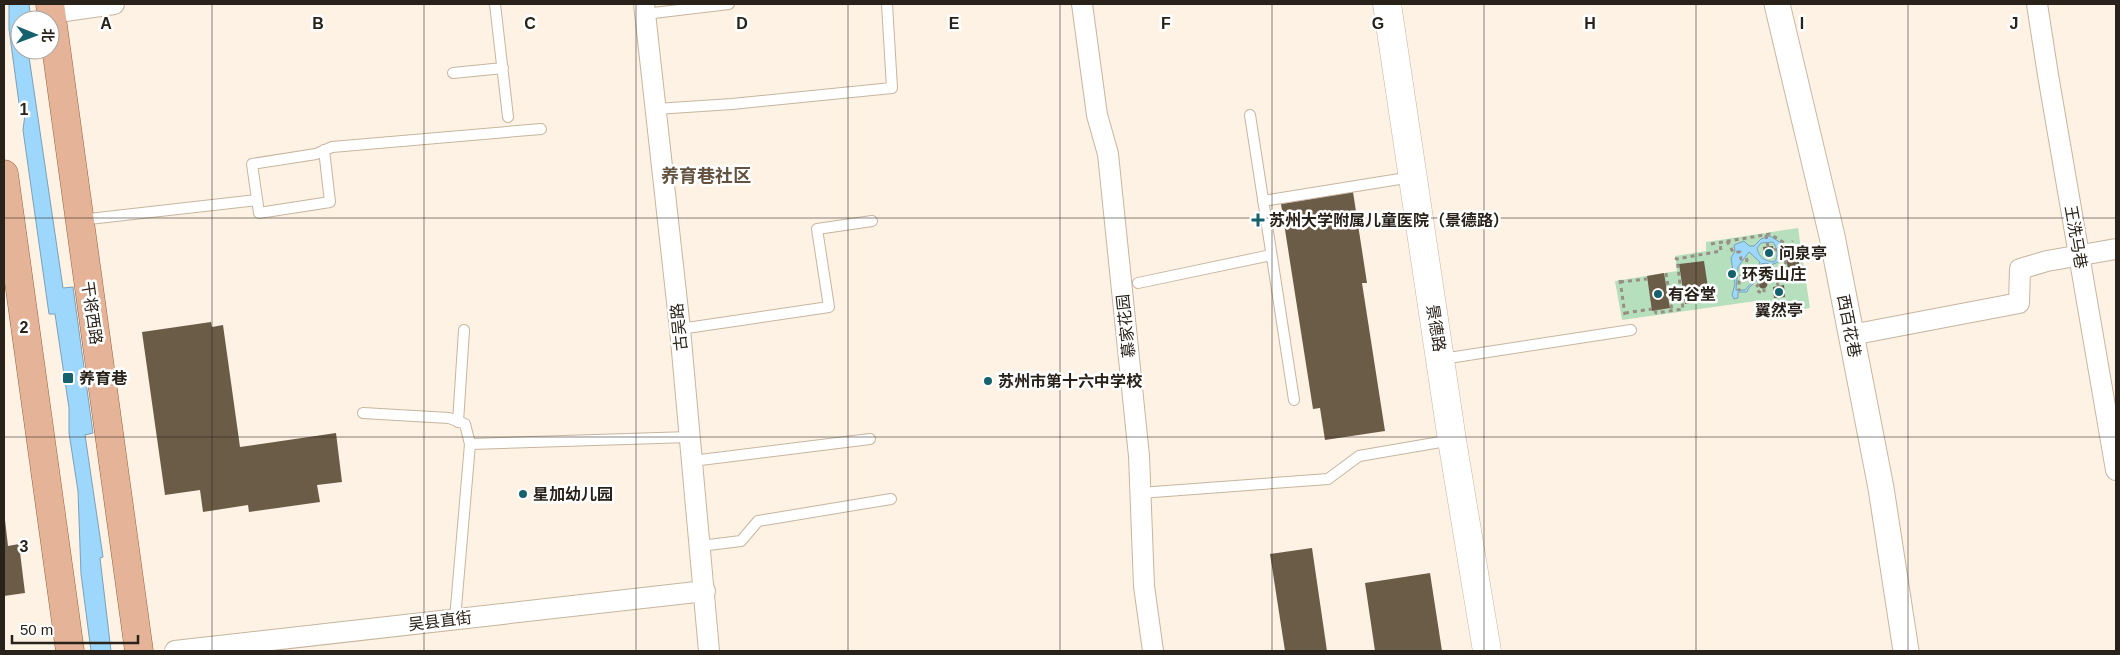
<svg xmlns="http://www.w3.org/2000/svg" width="2120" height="655" font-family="Arial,'Noto Sans SC',sans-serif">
	<rect width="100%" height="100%" fill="#fef2e5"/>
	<path fill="#b6dfbd" d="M1798 228 1810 308 1758 316 1756 301 1622 320 1615 281 1677 271 1675 256 1706 251V242Z"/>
	<path fill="#9dd7fc" stroke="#7aa1b8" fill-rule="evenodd" d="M9 4H29L31 20H20V50H28L63 288 73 287 93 433 85 435 103 557 100 558 111 651H91L81 574 78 491 69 433V408L55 314H49L23 130 25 114 19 103 9 29Z
		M1770 236 1789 248 1795 245 1801 253H1797V249L1795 247H1791L1789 251 1787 250 1786 246 1781 247 1780 261 1771 265 1766 263 1761 264C1760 268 1760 273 1759 276 1757 283 1749 285 1747 292H1738V298L1734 299 1732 295 1735 284 1731 258 1735 251 1734 245 1744 241 1749 246H1754L1761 239ZM1773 242C1777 247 1779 257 1774 262 1765 261 1759 258 1757 248L1761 243ZM1749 252 1760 262 1755 279 1745 290H1736L1738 267Z"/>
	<path fill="#6b5c48" d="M1353 192 1367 283H1362L1385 431 1325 440 1320 408 1313 409 1281 204Z
		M1773 246 1774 256 1765 257 1763 247Z
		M1798 255 1801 275 1789 277 1786 256Z
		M1704 261 1710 301 1685 304 1679 264Z
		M1664 273 1670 308 1652 311 1647 276Z
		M1758.5 284a4.5 4.5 0 1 1 9 0a4.5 4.5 0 1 1-9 0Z
		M1784 285 1785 297 1774 298 1773 287Z
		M211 322 212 327 223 325 240 447 336 433 342 482 317 485 320 502 249 512 248 505 203 512 200 490 165 495 142 332Z
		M5 520 8 546 19 544 25 593 4 596Z
		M1312 548 1327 651H1285L1270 554Z
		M1430 573 1442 651H1375L1365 583Z"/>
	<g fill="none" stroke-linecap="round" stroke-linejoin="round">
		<g stroke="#c7b59f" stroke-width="12">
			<path id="service" d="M495 4 508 117
				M645 14 729 4
				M453 73 503 68
				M656 109 732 104 892 88 887 4
				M1250 115 1294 400
				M324 150 330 202 259 213 252 164 316 154 332 147 541 129
				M1263 201 1412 177
				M80 220 257 200
				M1138 283 1271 255
				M680 329 829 307 817 229 872 221
				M1442 359 1631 330
				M363 413 449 418 465 424 470 444 455 619
				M458 422 464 330
				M470 444 690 437
				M692 461 870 439
				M1140 493 1328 479 1359 456 1452 440
				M700 546 741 541 758 521 891 499"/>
		</g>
		<g stroke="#c7b59f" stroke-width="22">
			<path id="minor" d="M644 4 680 329 709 651
				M1082 4 1097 115 1108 154 1139 456 1144 586 1153 651
				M2037 4 2048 75 2116 470
				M51 13 114 4
				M1851 335 2019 303 2020 269 2047 261 2116 249
				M175 651 705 591"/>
		</g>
		<g stroke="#c7b59f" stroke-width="27">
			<path id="tertiary" d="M1777 4 1832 236 1881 488 1906 651"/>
		</g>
		<g stroke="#c7b59f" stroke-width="29">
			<path id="secondary" d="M1387 4 1452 440 1487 651"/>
		</g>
		<g stroke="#98603e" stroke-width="29">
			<path id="primary" d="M50 4 139 651
				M4 174 70 651"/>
		</g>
		<path stroke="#988e83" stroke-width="3" stroke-dasharray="4 4" stroke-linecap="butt" d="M1766 235 1768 247
			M1727 241 1733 252H1740L1741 259 1746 258 1747 260 1739 281V291
			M1711 244 1770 234 1789 246 1793 241
			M1773 250 1782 249
			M1675 258 1677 259 1721 251 1720 243
			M1759 265 1761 266
			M1666 273 1672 311
			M1620 280 1625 315
			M1620 282 1647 279
			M1759 284 1756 287 1759 292 1764 293V288
			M1778 286 1777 280 1788 279 1784 251
			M1655 310 1656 313 1683 309 1677 259
			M1625 313 1652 309"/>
		<use href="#service" stroke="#fff" stroke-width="10"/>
		<use href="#minor" stroke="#fff" stroke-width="20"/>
		<use href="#tertiary" stroke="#fff" stroke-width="25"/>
		<use href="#secondary" stroke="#fff" stroke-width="28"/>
		<use href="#primary" stroke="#e5b397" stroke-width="28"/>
	</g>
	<path fill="none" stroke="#29221a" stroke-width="1" stroke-opacity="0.55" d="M212 4V651M424 4V651M636 4V651M848 4V651M1060 4V651M1272 4V651M1484 4V651M1696 4V651M1908 4V651M4 218H2116M4 437H2116"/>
	<g fill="#15616d" stroke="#fff" stroke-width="2">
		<path d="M1255.5 212.5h5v5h5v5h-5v5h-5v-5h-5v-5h5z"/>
		<circle cx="1769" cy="253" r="5"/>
		<circle cx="1732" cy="274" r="5"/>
		<circle cx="1779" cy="292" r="5"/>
		<circle cx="1658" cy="294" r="5"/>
		<rect x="62" y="372" width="12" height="12" rx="2.5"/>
		<circle cx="988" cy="381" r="5"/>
		<circle cx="523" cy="494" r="5"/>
	</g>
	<g text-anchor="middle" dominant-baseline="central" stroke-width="5" stroke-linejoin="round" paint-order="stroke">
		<g font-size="16" font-weight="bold" fill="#29221a" stroke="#fff" text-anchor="start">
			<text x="1269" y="220">苏州大学附属儿童医院（景德路）</text>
			<text x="1779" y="253">问泉亭</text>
			<text x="1742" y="274">环秀山庄</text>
			<text x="1668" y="294">有谷堂</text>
			<text x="1779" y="310" text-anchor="middle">翼然亭</text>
			<text x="79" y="378">养育巷</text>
			<text x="998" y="381">苏州市第十六中学校</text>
			<text x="533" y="494">星加幼儿园</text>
		</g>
		<g font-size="16" fill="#29221a" stroke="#fff">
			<text transform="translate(2076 237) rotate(80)">王洗马巷</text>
			<text transform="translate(92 313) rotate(82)">干将西路</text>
			<text transform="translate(1126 326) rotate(-96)">慕家花园</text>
			<text transform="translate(1849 326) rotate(79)">西百花巷</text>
			<text transform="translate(679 327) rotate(-96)">古吴路</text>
			<text transform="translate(1436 328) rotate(81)">景德路</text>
			<text transform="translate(440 621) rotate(-7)">吴县直街</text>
		</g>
		<g font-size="18" font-weight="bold" fill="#62523f" stroke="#fff">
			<text x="706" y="176">养育巷社区</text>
		</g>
	</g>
	<g font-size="16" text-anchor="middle" font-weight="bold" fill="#29221a" stroke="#fff" stroke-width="5" stroke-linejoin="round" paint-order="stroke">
		<text x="106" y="29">A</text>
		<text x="318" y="29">B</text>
		<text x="530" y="29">C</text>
		<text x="742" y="29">D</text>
		<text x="954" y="29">E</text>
		<text x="1166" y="29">F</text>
		<text x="1378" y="29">G</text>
		<text x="1590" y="29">H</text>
		<text x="1802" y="29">I</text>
		<text x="2014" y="29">J</text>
		<text x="24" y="115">1</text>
		<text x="24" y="333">2</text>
		<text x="24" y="552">3</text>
	</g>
	<rect width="2120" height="655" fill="none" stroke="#29221a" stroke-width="10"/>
	<g transform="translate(35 35) rotate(91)"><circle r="24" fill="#ffffff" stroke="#a9a7a3"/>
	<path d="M0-4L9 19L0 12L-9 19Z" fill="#15616d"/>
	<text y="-8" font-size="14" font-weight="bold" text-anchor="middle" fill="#29221a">北</text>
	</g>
	<path d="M12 635v8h126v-8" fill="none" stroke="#29221a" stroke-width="2.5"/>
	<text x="20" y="635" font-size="15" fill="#29221a" stroke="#ffffff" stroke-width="4" paint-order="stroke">50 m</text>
</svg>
